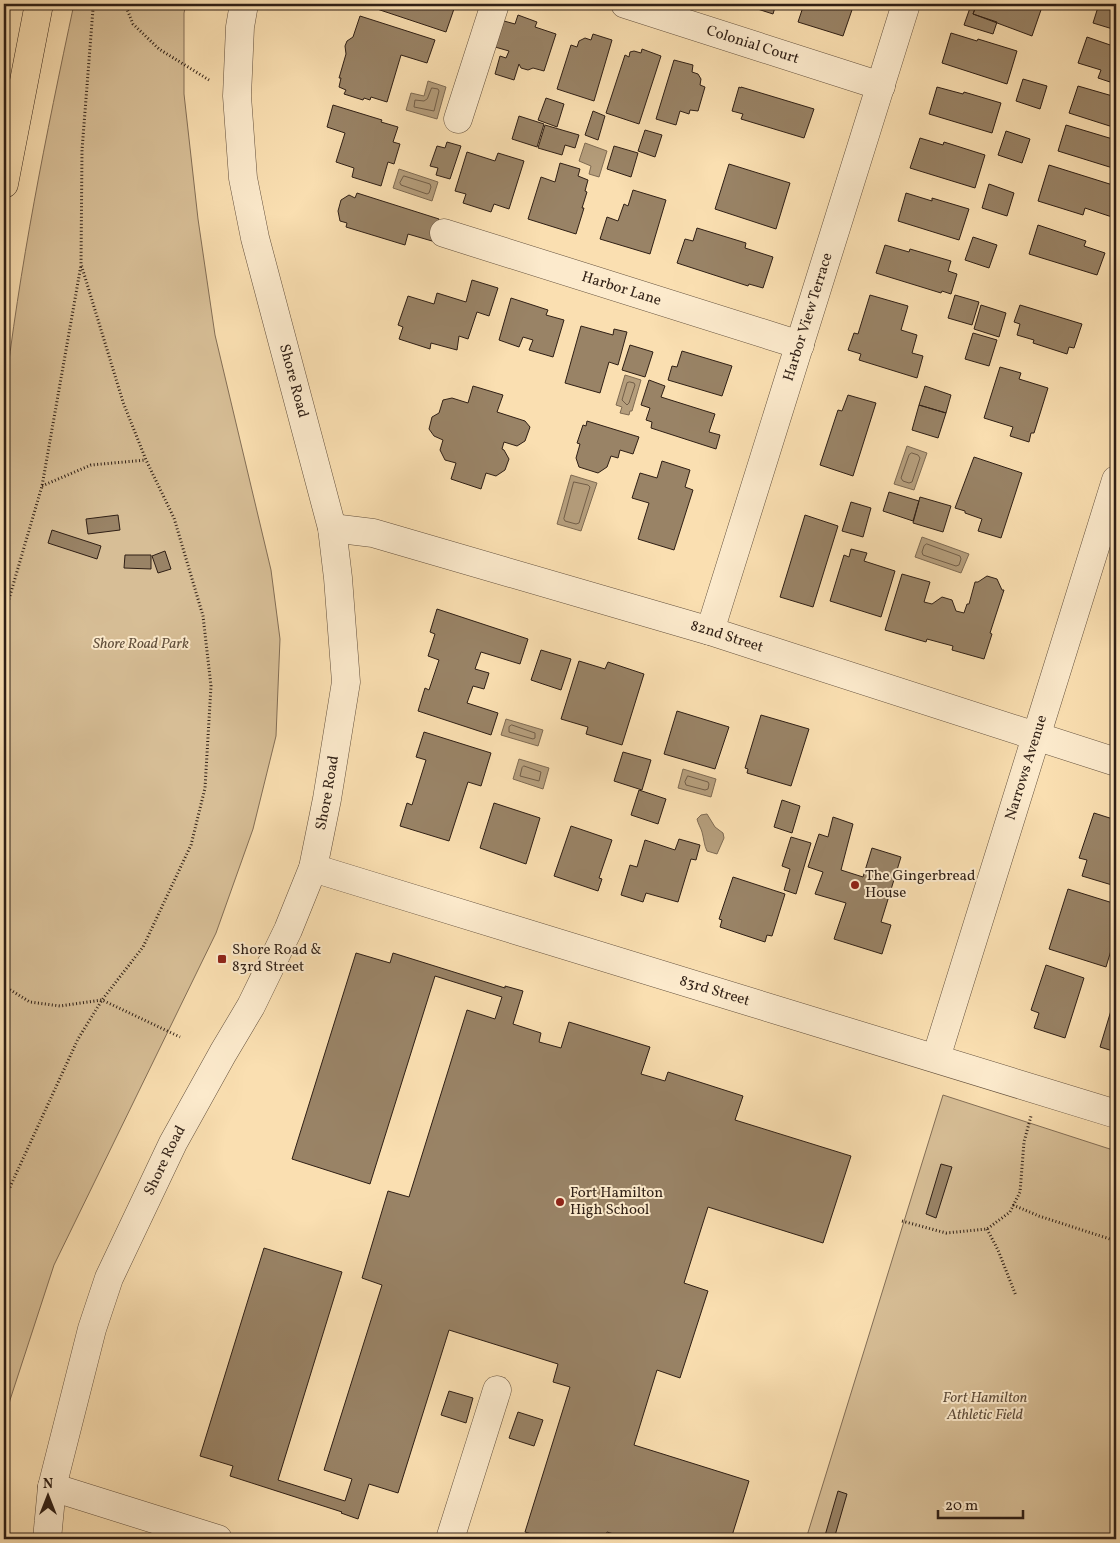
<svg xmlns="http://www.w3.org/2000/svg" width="1120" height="1543" font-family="Vollkorn,serif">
	<rect width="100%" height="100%" fill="#fadfb1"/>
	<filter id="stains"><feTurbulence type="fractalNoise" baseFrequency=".004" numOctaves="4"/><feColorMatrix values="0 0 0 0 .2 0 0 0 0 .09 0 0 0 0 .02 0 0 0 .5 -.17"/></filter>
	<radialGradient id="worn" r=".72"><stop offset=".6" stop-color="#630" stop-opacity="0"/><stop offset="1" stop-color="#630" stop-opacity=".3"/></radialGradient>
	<path fill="#d7be96" stroke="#836e56" d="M74 4H186L184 13V94L198 219 215 335 271 570 280 639 276 736 253 829 216 933 54 1265 10 1400 4 1426V402C19 268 46 135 74 4Z
		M943 1095 1116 1151V1539H806Z"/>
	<path fill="#b59e7c" stroke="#7f6b53" d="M428 81 446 87 437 119 406 110 411 93 424 96Z
		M585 143 607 151 599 177 589 174 591 166 579 161Z
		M399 169 438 182 432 201 393 188Z
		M625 375 641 380 632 411H630L629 415 620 413 622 407 616 405Z
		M907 446 927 453 914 490 894 484Z
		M571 475 597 483 581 531 557 524Z
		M922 537 969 554 961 573 915 557Z
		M506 719 543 730 538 746 501 735Z
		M519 759 549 768 543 789 513 779Z
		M683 769 716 779 711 797 678 788Z
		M707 814 715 827 723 833 724 838 717 854 707 851C704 845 704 839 702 832 701 828 698 824 697 819L701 815Z"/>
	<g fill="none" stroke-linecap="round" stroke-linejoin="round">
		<path stroke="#725e48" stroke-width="1" d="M432 88 438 89 439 91 434 111 414 107 415 100 424 101 427 99Z
			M404 176 430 184 431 187 429 193 427 194 401 185 400 183Z
			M630 382 634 383 635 385 629 403 627 405 622 400 627 383Z
			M912 453 918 455 920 458 912 482 909 483 903 481 901 478 909 455Z
			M574 482 588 485 590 487 579 523 576 524 565 521 564 519Z
			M927 544 960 556 961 559 959 565 956 566 923 555 922 552 924 546Z
			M512 725 535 733V738L533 739 509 732V727Z
			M524 766 541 772 539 781 520 776 522 768Z
			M688 776 708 782 709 784 708 789 705 790 686 785 685 782Z"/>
	</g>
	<path fill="#998366" stroke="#2f1f15" d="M362 4H448L455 6 446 32Z
		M742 4H776L773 14Z
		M804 4 809 5V4H854L843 36 798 22Z
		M967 4H1043L1032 36 973 14 976 6Z
		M1099 4H1116V30L1093 23Z
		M971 5 976 6 973 14 997 22 993 34 964 25Z
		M518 15 537 22 535 27 556 34 544 71 533 68 528 70 521 68 519 64 514 80 495 74 500 56 506 58 509 51 495 47 504 21 515 24Z
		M360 16 435 40 427 63 401 55 387 102 371 97 370 100 364 98 363 100 344 94 346 90 339 87 341 78H339L346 54 345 46 347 41 353 37Z
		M951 33 977 41 978 39 1017 51 1007 84 942 63Z
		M593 34 612 40 594 101 557 89 571 45 577 47 579 41 585 38 591 40Z
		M1087 37 1116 47V84L1098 78 1101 70 1078 63Z
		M642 49 661 56 639 124 606 113 625 55 629 57 630 52 634 51 641 53Z
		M674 60 693 65 692 72 698 74 701 79 700 85 705 87 698 111 690 110 689 114 680 111 676 125 656 119Z
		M1023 79 1047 86 1040 109 1016 101Z
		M1078 86 1116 97V128L1069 113Z
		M739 87 741 88V87L814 109 804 138 741 119 743 114 732 111Z
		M937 87 963 94 964 92 1001 103 992 133 929 114Z
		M546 98 564 104 557 127 538 120Z
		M333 105 382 120 381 122 398 127 393 142 400 144 394 164 388 162 381 186 352 177 354 168 336 162 345 133 327 127Z
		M593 111 605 116 598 140 585 135Z
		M519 116 544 124 537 147 512 139Z
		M545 125 579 135 575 148 565 145 562 155 538 148Z
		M1066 125 1116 140V169L1058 151Z
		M645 130 662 135 655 157 638 151Z
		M1006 131 1030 139 1022 163 998 155Z
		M920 138 943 145 944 142 985 155 975 188 910 168Z
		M447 142 461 146 450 179 436 175 438 168 430 166 437 146 445 148Z
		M614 146 638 153 631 177 607 169Z
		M467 152 495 161 498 153 524 161 509 209 494 204 491 212 463 203 466 194 455 191Z
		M560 163 580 169 578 176 588 180 585 191 587 192 582 208H584L576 234 528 219 541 177 555 182Z
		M729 164 790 183 776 229 715 209Z
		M1049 165 1116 186V205L1112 217 1085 208 1083 215 1038 201Z
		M989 184 1014 193 1007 216 982 208Z
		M633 190 666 200 650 254 600 239 607 217 618 221 624 204 628 206Z
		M357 193 439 219 432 241 408 234 405 245 346 227 347 223 340 221 338 211 341 200 349 195 355 198Z
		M906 193 932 201V198L969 209 959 240 898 221Z
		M1038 225 1086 241 1084 246 1105 253 1097 275 1029 254Z
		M697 228 746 243 745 248 773 257 763 288 749 284 748 286 677 263 685 239 693 241Z
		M973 237 997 245 989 268 965 260Z
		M885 245 909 252 910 249 951 261 948 271 957 274 951 294 942 291 941 293 876 273Z
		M472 280 498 288 489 316 477 312 468 339 459 336 457 350 431 343 430 349 399 339 403 327 398 325 408 296 434 304 437 293 466 302Z
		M870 295 908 306 901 330 917 335 912 353 923 356 917 378 859 360 861 354 848 350 854 333 858 334Z
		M955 295 979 302 972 325 948 318Z
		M511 298 548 310 546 315 564 320 553 357 529 350 533 340 523 337 519 347 499 340Z
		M981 305 1006 313 999 337 974 329Z
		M1020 305 1082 324 1074 348 1069 347 1067 354 1033 343 1034 340 1017 335 1020 324 1014 322Z
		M581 326 613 335 614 329 627 332 618 365 609 362 600 393 565 383Z
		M973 333 997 340 989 366 965 359Z
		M630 345 653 352 645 377 622 370Z
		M682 351 732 366 722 396 668 380 672 366 677 367Z
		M1000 367 1021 373 1019 379 1048 388 1034 433H1031L1029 442 1010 436 1013 427 984 418Z
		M649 380 665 386 661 397 715 414 709 432 720 435 716 449 651 428 652 422 646 420 650 408 641 405Z
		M473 386 503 395 497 412 525 421 530 427 525 441 517 446 504 442 502 449 504 450 509 459 505 470 496 476 486 473 481 489 451 479 456 463 445 460 440 450 443 440 434 436 429 429 432 417 439 413 443 400 452 398 468 403Z
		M925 386 951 395 946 413 919 405Z
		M848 395 876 403 853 476 820 465 838 410 842 411Z
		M919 405 946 413 938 438 912 430Z
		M587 421 639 437 633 454 620 450 618 458 611 456 607 467 598 473 579 467 576 458 580 444 577 443 583 425 586 426Z
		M974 457 1022 473 1001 538 978 531 982 519 965 513V511L955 508Z
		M662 461 690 470 685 487 693 490 674 550 638 539 649 503 632 498 640 473 657 478Z
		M889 492 919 501 913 521 883 511Z
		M920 497 951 506 943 532 913 523Z
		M851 502 871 508 863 537 842 531Z
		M118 515 120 530 88 534 86 519Z
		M805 515 838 526 813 607 780 597Z
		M52 530 101 546 97 559 48 543Z
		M851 549 867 553 864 561 895 571 881 617 830 601 844 555 849 557Z
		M165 551 171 569 158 573 152 556Z
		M125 555H151V569L124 568Z
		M902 574 930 582 924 602 932 604 942 597 952 600 956 611 964 613 967 604H969L975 582H978L987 576 997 579 1002 590H1004L990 633 992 634 984 659 952 650 953 646 927 639 926 642 885 630Z
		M437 609 528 639 520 664 481 652 475 669 489 673 484 689 473 686 467 703 498 713 491 735 418 711 425 688 429 690 439 660 428 656 435 634 430 632Z
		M541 650 571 659 561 690 531 680Z
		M579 661 605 669 608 662 644 674 622 745 586 734 588 727 561 719Z
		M677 711 729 727 715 769 664 754Z
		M761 715 809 729 791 786 747 773 748 769 745 768Z
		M424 732 491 753 481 786 468 782 449 841 400 826 407 803 412 805 426 760 416 757Z
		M623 752 651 760 642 790 614 781Z
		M639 790 666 799 658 824 631 815Z
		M782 800 800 806 792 833 774 827Z
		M494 803 540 818 526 864 480 848Z
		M1094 813 1116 820V874L1112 885 1082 876 1087 860 1079 858Z
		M833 817 853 824 841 870 863 877 872 848 901 857 881 922 891 925 882 954 834 939 846 903 815 894 823 872 808 867 819 834 828 837Z
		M571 826 612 840 599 878 602 879 598 891 554 876Z
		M791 837 811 843 796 894 784 890 790 869 782 866Z
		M679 839 700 845 696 860 691 859 678 902 646 893 643 902 621 895 630 865 637 867 645 840 675 850Z
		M733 877 785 894 772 936 767 935 765 942 720 927 722 920 719 919Z
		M1068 889 1116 904V934L1106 967 1049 949Z
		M356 953 390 963 393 953 505 988V986L523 991 513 1024 541 1033 539 1042 561 1048 569 1022 650 1047 641 1074 665 1081 668 1072 743 1096 735 1120 851 1156 823 1243 708 1207 684 1283 708 1291 680 1378 657 1370 634 1445 749 1481 731 1539H630L607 1532 604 1539H549L525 1532 570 1387 553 1382 558 1364 449 1330 398 1493 369 1484 358 1519 341 1513 342 1512 230 1476 233 1466 200 1456 264 1248 342 1272 278 1480 345 1501 352 1479 324 1470 382 1285 362 1278 388 1191 409 1197 467 1010 495 1019 502 997 435 976 370 1184 292 1159Z
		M1046 965 1084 978 1065 1038 1034 1028 1039 1013 1031 1010Z
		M1116 994V1052L1100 1047Z
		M941 1164 952 1167 936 1218 926 1214Z
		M449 1391 473 1398 466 1423 441 1415Z
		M518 1412 543 1420 534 1446 509 1438Z
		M838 1491 847 1494 834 1539H824Z"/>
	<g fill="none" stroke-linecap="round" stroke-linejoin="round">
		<g stroke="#624f3c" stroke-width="29">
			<g id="minor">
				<path id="s1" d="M625 4 881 86"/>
				<path d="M458 119 495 4"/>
				<path id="s2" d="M444 233 800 345"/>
				<path id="s3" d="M332 528 373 533 710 631 1116 762"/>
				<path id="s4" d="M710 631 906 4"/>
				<path id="s5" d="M313 868 1116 1114"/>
				<path id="s6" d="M936 1058 1116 480"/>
				<path d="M52 1487 218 1539"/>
				<path id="s7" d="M47 1539 52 1487 92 1329 109 1278 173 1143 223 1053 251 1006 288 930 313 868 327 799 346 682 338 578 332 528 255 238 243 178 237 96 240 27 244 4"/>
				<path d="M450 1539 497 1390"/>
			</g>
		</g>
		<g stroke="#2f1f15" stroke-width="29">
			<path id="highway" d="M4 184 39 4"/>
		</g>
		<path stroke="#2f1f15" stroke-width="3" stroke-dasharray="1 2.5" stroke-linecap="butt" d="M125 4 133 24 159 49 209 80
			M42 486 91 465 146 460
			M4 616 42 486 81 265
			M4 986 30 1002 60 1006 102 1000 180 1037
			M4 1200 78 1039 102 1000 143 947 191 845 205 788 211 686 203 616 174 518 146 460 123 402 81 264 82 150 93 9 95 4
			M1013 1205 1039 1216 1116 1241
			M902 1221 946 1233 987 1229 1010 1212 1020 1192 1024 1142 1031 1116
			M987 1229 998 1250 1016 1296"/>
		<use href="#minor" stroke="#fceacc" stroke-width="28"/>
		<use href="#highway" stroke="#fadfb1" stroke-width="28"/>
	</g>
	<g fill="#8f2418" stroke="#fceacc" stroke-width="2">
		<circle cx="855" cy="885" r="5"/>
		<rect x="217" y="954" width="10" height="10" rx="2.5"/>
		<circle cx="560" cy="1202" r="5"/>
	</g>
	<g text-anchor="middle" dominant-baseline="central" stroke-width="4" stroke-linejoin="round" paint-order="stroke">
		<g font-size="15" fill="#2f1f15" stroke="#fceacc">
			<text stroke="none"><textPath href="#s1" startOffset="134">Colonial Court</textPath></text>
			<text stroke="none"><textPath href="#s2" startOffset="186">Harbor Lane</textPath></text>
			<text stroke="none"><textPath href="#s4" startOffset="329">Harbor View Terrace</textPath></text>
			<text transform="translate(293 381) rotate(75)">Shore Road</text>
			<text stroke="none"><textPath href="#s3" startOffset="410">82nd Street</textPath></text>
			<text stroke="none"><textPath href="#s6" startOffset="304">Narrows Avenue</textPath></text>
			<text stroke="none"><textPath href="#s7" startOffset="804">Shore Road</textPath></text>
			<text stroke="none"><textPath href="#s5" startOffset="420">83rd Street</textPath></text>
			<text stroke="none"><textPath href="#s7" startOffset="399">Shore Road</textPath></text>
		</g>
		<g font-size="15" font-style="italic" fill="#614f3c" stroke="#fceacc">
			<text x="141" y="644">Shore Road Park</text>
			<text x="985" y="1398">Fort Hamilton<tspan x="985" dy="17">Athletic Field</tspan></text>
		</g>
		<g font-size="15" fill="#2f1f15" stroke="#fceacc" text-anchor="start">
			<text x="865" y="876">The Gingerbread<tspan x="865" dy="17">House</tspan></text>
			<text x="232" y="950">Shore Road &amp;<tspan x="232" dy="17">83rd Street</tspan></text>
			<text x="570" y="1193">Fort Hamilton<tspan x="570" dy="17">High School</tspan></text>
		</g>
	</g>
	<rect width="1120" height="1543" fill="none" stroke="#fadfb1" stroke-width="20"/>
	<rect x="5" y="5" width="1110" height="1533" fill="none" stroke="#2f1f15" stroke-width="2.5"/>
	<rect x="10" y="10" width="1100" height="1523" fill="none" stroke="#2f1f15"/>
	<g transform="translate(48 1496)" stroke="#fceacc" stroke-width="4" paint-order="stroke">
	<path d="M0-4L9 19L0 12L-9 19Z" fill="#2f1f15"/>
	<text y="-8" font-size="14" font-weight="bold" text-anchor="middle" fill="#2f1f15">N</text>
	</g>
	<path d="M938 1510v8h85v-8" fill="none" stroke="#2f1f15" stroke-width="2.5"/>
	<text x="945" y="1510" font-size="15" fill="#2f1f15" stroke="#fceacc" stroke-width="4" paint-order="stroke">20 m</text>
	<rect width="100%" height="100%" filter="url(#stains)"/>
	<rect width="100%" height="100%" fill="url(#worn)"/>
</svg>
